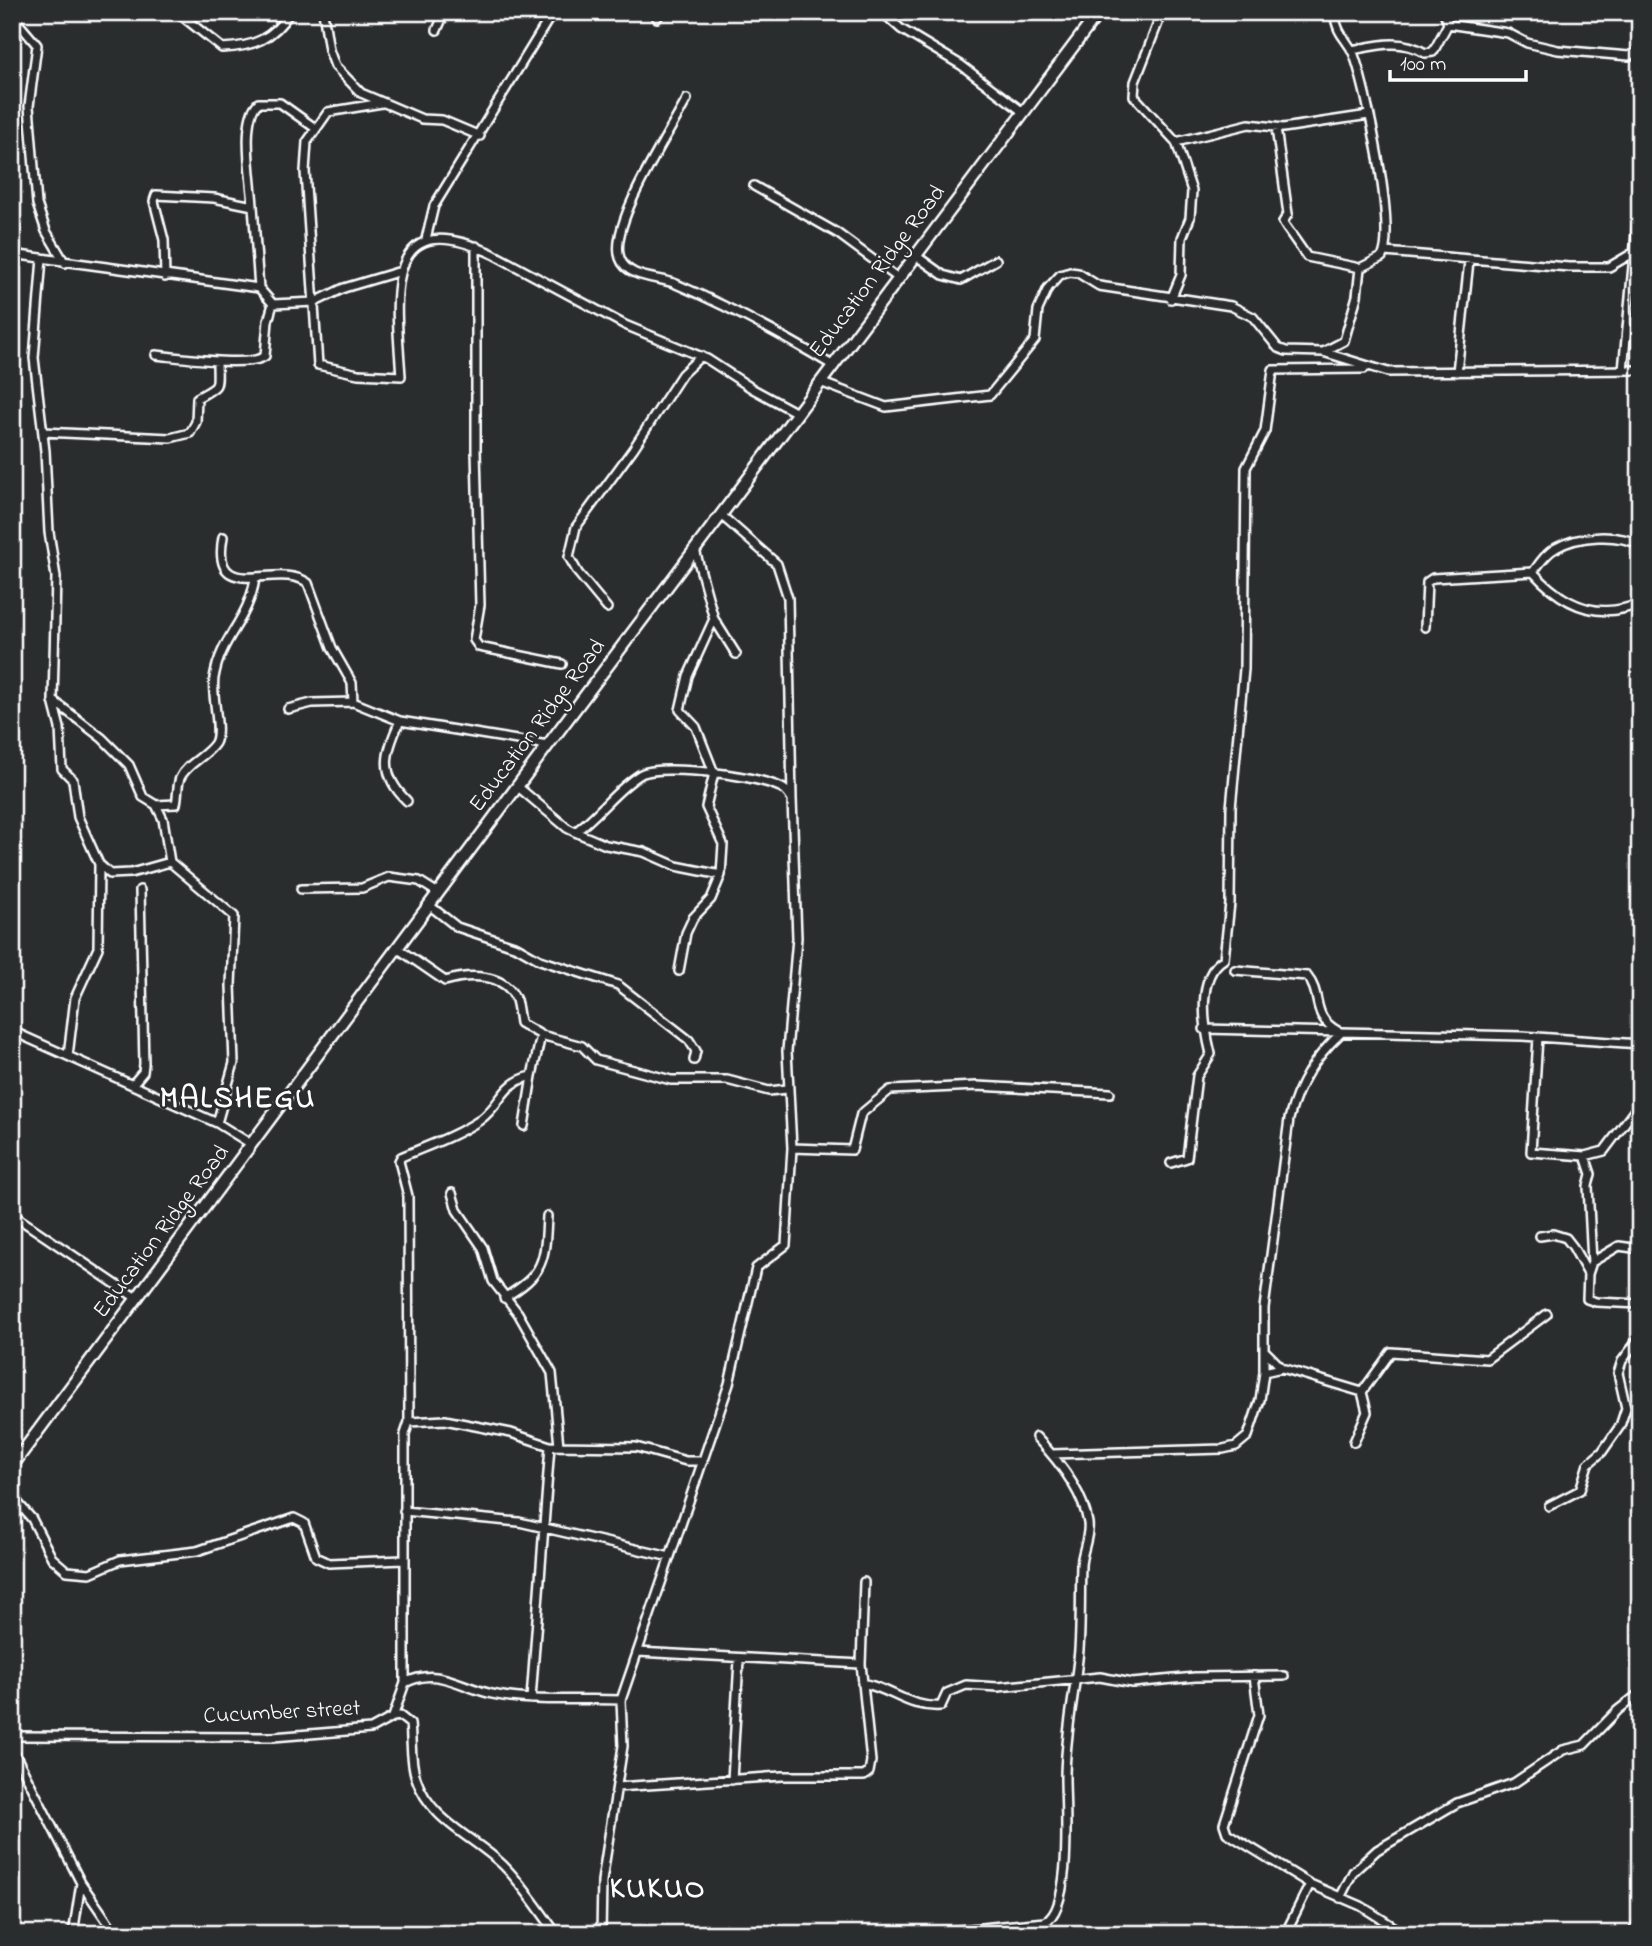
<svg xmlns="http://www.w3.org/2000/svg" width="1652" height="1946" font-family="'Indie Flower',sans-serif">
	<rect width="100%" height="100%" fill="#2a2d2e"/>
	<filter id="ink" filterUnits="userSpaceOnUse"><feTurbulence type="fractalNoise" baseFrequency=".0143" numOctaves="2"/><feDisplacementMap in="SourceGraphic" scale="14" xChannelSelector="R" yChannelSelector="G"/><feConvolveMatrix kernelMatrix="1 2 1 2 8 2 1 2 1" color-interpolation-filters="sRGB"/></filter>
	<g filter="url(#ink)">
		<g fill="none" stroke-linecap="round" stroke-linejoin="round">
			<g stroke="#fff" stroke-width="12">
				<path id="street" d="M177 12 222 48C253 47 273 39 290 12
					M323 12 329 50 335 66 361 93 422 119 442 120 480 136
					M882 12 901 29 961 65 1023 112
					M1153 12 1158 23 1135 82 1134 96 1176 142 1192 191 1190 218 1182 238 1181 275 1171 299
					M1444 12 1448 24
					M657 18 661 12
					M12 24 20 25 37 45 29 106 37 204 46 231 65 263
					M437 30 445 12
					M1352 50C1377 45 1402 38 1425 53L1433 52 1448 24 1508 33 1527 43 1558 50 1629 56 1640 50
					M687 99C670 132 608 225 620 258 627 279 660 277 676 284 730 307 782 335 832 365
					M382 103 328 112 307 142 305 171 318 365 358 374 401 376C396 301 380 201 493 254L625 325 707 359 753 389 797 413
					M1276 128 1288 214 1283 222 1286 227 1307 257 1360 268
					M1176 142 1249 124 1283 128 1369 115
					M754 186 837 233 898 278
					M253 206C252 182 240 120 258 103H280L315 128
					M426 239 434 206 553 12
					M476 246V450L480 605 474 640 479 647 562 664
					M1385 252 1569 267H1609L1633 253
					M12 254 259 288 273 304 315 302 344 288 401 271
					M915 255 943 275 961 280 996 260
					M42 258 34 358 45 451 49 532 56 577 53 701 60 728 62 769 73 780 78 817 99 864 98 948 75 998 68 1056
					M165 277 164 240 154 201 156 195 214 198 253 206 259 288
					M1323 352 1344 341 1357 296 1360 268 1382 257C1397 231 1366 87 1354 55 1347 37 1338 39 1334 12
					M156 355C177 357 251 368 265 356L268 321 273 304
					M1623 370 1640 193
					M1457 372 1469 261
					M820 382 886 407 990 395 1035 340 1038 310 1048 288 1060 275 1070 272 1078 273 1099 286 1231 306 1253 317 1278 348 1286 351 1323 352 1388 372 1640 370
					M43 432 170 438 190 433 196 422 197 398C221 384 217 390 217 361
					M721 515 777 564 788 598 792 799
					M223 537C210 606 278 560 308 583L332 648 352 683 353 702
					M1533 572C1540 563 1546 553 1556 548 1579 535 1617 533 1640 545
					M607 608 578 573 569 557 576 527 633 449 682 374 701 356
					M714 619 736 654
					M1425 627 1427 582 1433 578 1533 572C1562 604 1597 622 1640 603
					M54 701 102 738 129 765 143 797 156 805 163 819 170 862 234 916 231 985 234 1063 217 1123
					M288 709 312 703 353 702 400 721 548 745
					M400 721C385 753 379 774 407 801
					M517 786 567 828 575 832C599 815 616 789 641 774 661 763 768 776 785 790 788 793 790 796 792 799L797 938 787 1051 792 1148 786 1245 756 1268 729 1384 621 1700
					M156 805 176 804C178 796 177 785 180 778 187 763 206 757 215 743 222 730 211 696 214 678 221 636 248 622 255 579
					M575 832 606 845 644 852 676 866 721 875
					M99 864 110 874 131 873 170 862
					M301 889 362 888 389 877 419 881 438 893
					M429 905 457 927 517 947 540 960 618 985 689 1040 696 1051 694 1060
					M397 948 445 981C468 974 505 972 516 1000 518 1007 519 1016 520 1023L541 1035 582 1046 596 1060 671 1080H727L769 1091 787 1089
					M1235 970 1307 976C1323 995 1310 1016 1338 1031
					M679 971 686 933 693 918 711 899 721 875 723 844 706 807 714 773 696 727 680 710 688 676 714 619 695 550
					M1204 1029 1522 1036 1640 1044
					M12 1031 217 1123 251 1144
					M1538 1037 1531 1152 1585 1156 1604 1151 1640 1103
					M132 1085 143 1072 144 1064 140 890
					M524 1126 532 1076
					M792 1148 852 1150 861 1114 890 1090 977 1086 1110 1093
					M1585 1156 1591 1174 1588 1186 1592 1262 1588 1274
					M1171 1163 1187 1158 1197 1076 1211 1054C1204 1026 1196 976 1224 959L1230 903 1231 808 1244 669 1246 468 1265 431 1273 370 1364 369
					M452 1193 457 1210 483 1248 493 1281 518 1313 552 1373 559 1446
					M12 1214 136 1298
					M1540 1236 1553 1234 1566 1238 1573 1247 1588 1274 1587 1299 1596 1302 1640 1304
					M1592 1262 1619 1246 1640 1249
					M504 1298C544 1274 545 1262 547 1216
					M1264 1350 1282 1368
					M1264 1372 1282 1368 1362 1392 1391 1352 1487 1359 1547 1314
					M409 1422 445 1420 511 1433 550 1446 636 1447 686 1461H703
					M1354 1442 1367 1412 1362 1392
					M1052 1454 1223 1449 1236 1446 1248 1436 1260 1400 1264 1372V1308L1289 1119C1298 1084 1314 1058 1341 1033
					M12 1496 32 1519 52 1558 67 1571 90 1573 120 1560 197 1551 294 1518 304 1523 316 1557 329 1563 404 1560
					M1549 1506 1580 1490 1588 1464 1602 1452 1620 1426 1626 1408 1618 1373 1622 1361 1640 1337
					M404 1511 519 1522 670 1557
					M638 1652 861 1664
					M1254 1676 1259 1715 1224 1824 1227 1833 1310 1884 1361 1906 1405 1934
					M405 1683V1434L409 1422 408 1196 399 1161 401 1157C427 1146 456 1136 480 1120 503 1103 501 1083 532 1076L541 1035
					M862 1683C893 1689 907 1708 941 1706L947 1693 966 1685 998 1687 1100 1677 1132 1683 1195 1677 1284 1676
					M531 1699 550 1446
					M393 1717 400 1716 410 1724C412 1742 410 1761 416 1778 430 1821 473 1836 503 1865 524 1886 539 1910 557 1934
					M12 1736 273 1737 371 1729 393 1717 405 1683C437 1666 460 1687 492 1694 534 1703 579 1698 621 1700L623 1746 602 1881 601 1934
					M12 1748 81 1883 116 1934
					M732 1780 739 1660
					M617 1787 782 1776H864L869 1772 871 1761 861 1664 864 1582
					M1340 1898 1353 1872 1377 1850 1457 1803 1514 1783 1563 1750 1584 1745 1618 1710 1640 1693
					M73 1934 81 1883
					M916 1934 1045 1922C1073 1908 1065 1807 1065 1778 1065 1735 1075 1693 1079 1650 1081 1622 1080 1593 1081 1565 1082 1551 1090 1536 1088 1523 1083 1491 1057 1459 1036 1437
					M1285 1934 1310 1884
					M1632 1934 1640 1917"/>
			</g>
			<g stroke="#fff" stroke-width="15">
				<path id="secondary" d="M12 1466 548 745 1099 12"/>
			</g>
			<use href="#street" stroke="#2a2d2e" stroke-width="7"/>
			<use href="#secondary" stroke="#2a2d2e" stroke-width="10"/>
		</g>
	</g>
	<g text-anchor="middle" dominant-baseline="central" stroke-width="5" stroke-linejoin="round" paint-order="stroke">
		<g font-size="23" fill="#fff" stroke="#2a2d2e">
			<text transform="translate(878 272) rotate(-53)">Education Ridge Road</text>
			<text transform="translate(538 726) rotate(-53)">Education Ridge Road</text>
			<text transform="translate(162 1232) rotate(-53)">Education Ridge Road</text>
			<text transform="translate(282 1713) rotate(-3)">Cucumber street</text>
		</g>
		<g font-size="30" font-weight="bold" letter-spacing="2" fill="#fff" stroke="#2a2d2e">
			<text x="238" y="1100">MALSHEGU</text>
			<text x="658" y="1890">KUKUO</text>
		</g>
	</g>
	<rect width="1652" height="1946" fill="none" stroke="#2a2d2e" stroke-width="42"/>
	<rect x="21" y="21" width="1610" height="1904" fill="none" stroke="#fff" stroke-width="2.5" filter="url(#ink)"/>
	<path d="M1390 70v10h136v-10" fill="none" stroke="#ffffff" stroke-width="3.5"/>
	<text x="1400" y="70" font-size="21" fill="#ffffff" stroke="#2a2d2e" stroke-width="5" paint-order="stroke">100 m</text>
</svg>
